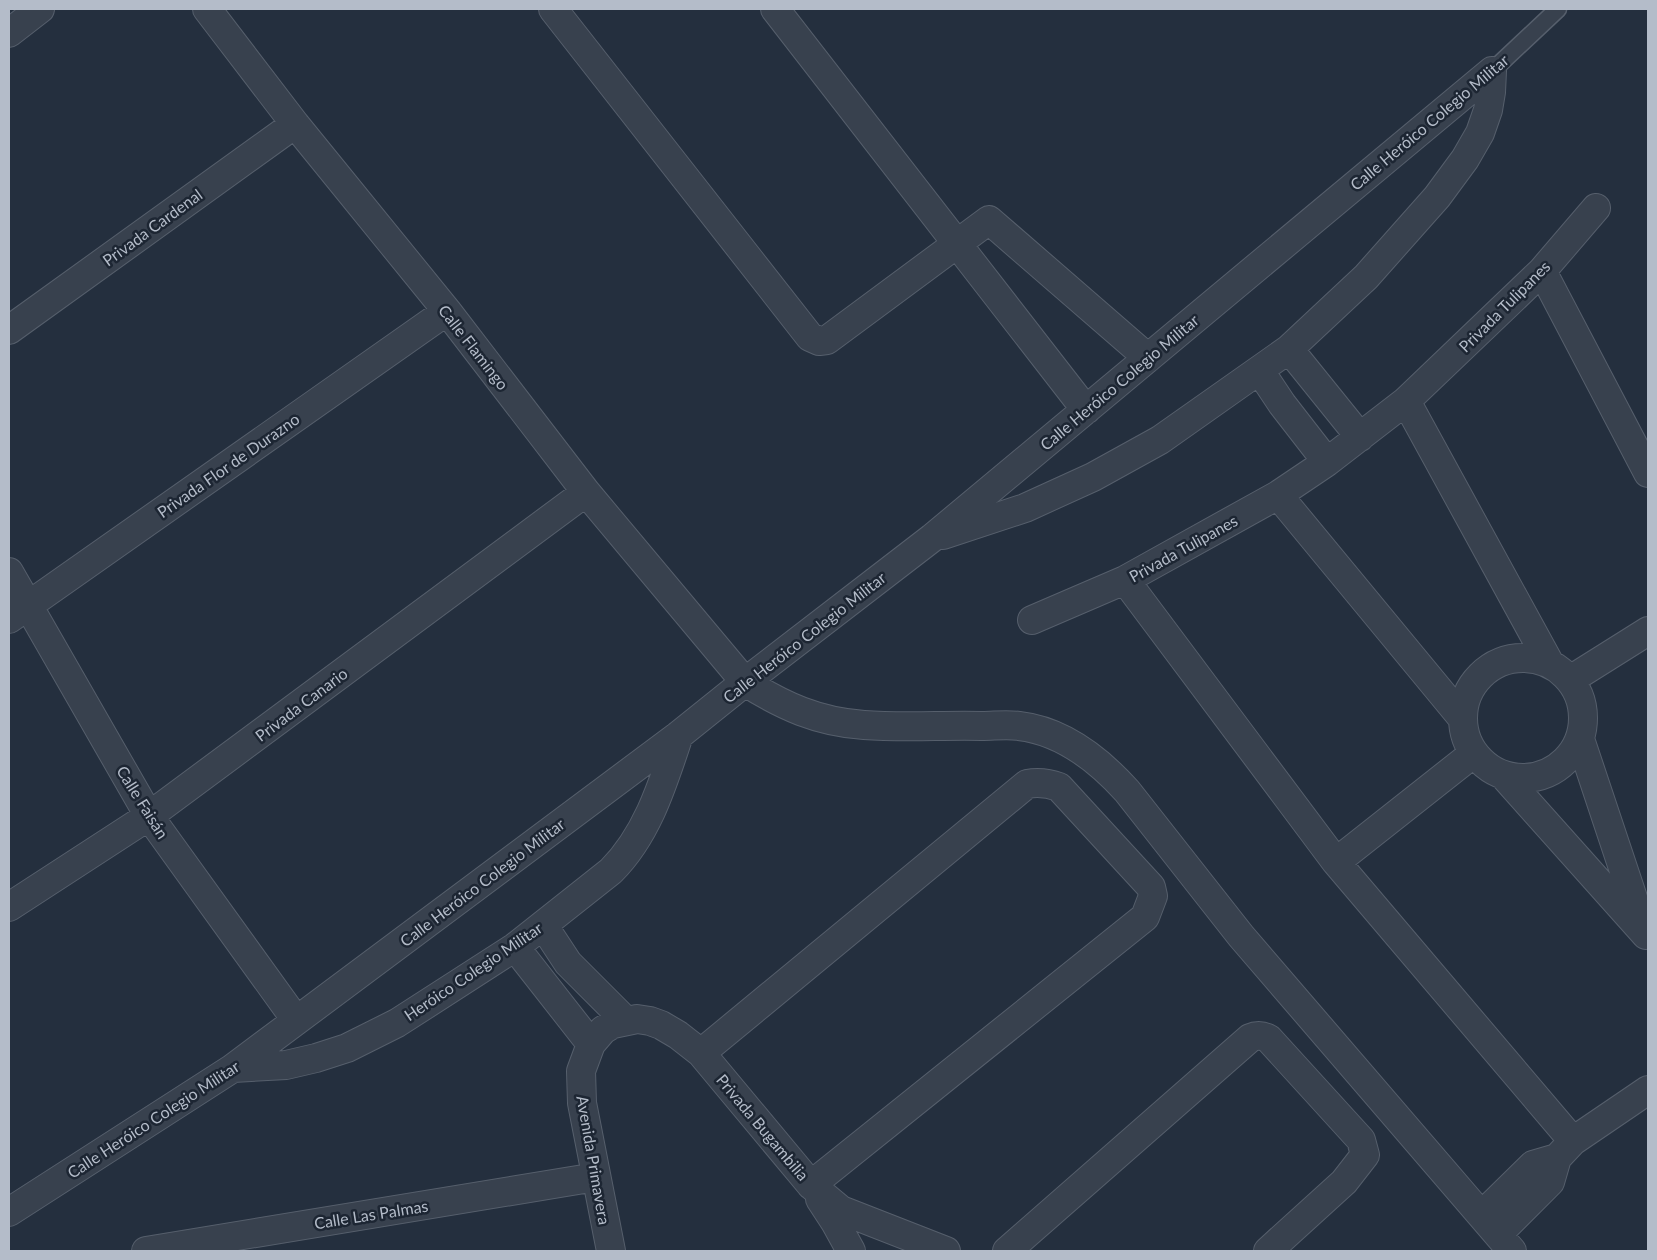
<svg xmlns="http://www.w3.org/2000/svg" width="1657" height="1260" font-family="Lato,sans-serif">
	<rect width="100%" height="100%" fill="#242f3e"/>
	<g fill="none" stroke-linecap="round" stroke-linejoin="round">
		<g stroke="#565f6c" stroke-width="19">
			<path id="service" d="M1492 71 1558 9"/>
		</g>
		<g stroke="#565f6c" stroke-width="30">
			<path id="minor" d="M207 9 295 124 447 311 586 492 745 682C783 706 818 722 864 725 903 728 943 725 982 726 994 726 1007 724 1019 726 1063 731 1099 760 1127 791L1241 936 1512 1251
				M553 9 810 337 819 341 827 340 989 220 1148 358
				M775 9 1086 410
				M9 33 40 9
				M1542 271 1648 473
				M9 330 295 124
				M1289 349 1360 437
				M1260 371 1282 404 1327 462
				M1406 401 1550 664
				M1278 495 1463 719
				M943 535 1025 508 1093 477 1160 440 1289 349 1366 277 1437 197 1465 159 1480 133 1488 110 1491 92 1492 71
				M9 572 149 816 296 1020
				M1125 580 1336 862 1573 1141
				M9 619 447 311
				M1032 620 1125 580 1278 495 1327 462 1406 401 1542 271 1596 208
				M1463 718a60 60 0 1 1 120 0a60 60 0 1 1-120 0Z
				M1570 680 1648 631
				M1580 739 1642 925
				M1504 776 1646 935
				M1336 862 1474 753
				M9 907 149 816 586 492
				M543 925 568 963 625 1020
				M515 947 591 1044
				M701 1053 1027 784C1038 782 1048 783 1059 787L1151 887 1153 896 1145 917 811 1185
				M233 1068 286 1065 316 1058 347 1048 397 1023 515 947 611 871C648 834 663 783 679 735
				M820 1199 835 1222 851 1251
				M9 1212 233 1068 679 735 745 682 932 538 1492 71
				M1482 1215 1533 1165 1557 1158
				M1498 1234 1550 1182 1557 1158 1573 1141 1648 1090
				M146 1251 596 1177
				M611 1251 582 1103 581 1071 591 1044 603 1030 613 1024 637 1019 650 1021 661 1025 678 1035 701 1053 811 1185 841 1210 946 1251
				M1007 1251 1250 1038C1257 1035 1262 1035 1269 1039L1361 1140 1365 1155 1344 1182 1268 1251"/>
		</g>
		<use href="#service" stroke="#38414e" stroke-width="16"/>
		<use href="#minor" stroke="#38414e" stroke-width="28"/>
	</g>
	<g text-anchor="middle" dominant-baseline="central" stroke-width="5" stroke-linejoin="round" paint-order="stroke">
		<g font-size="16" fill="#b4bcc9" stroke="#1d2633">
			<text transform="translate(1429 122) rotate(-40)">Calle Heróico Colegio Militar</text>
			<text transform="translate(152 227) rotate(-36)">Privada Cardenal</text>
			<text transform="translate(1504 306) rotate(-45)">Privada Tulipanes</text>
			<text transform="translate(474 347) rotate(52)">Calle Flamingo</text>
			<text transform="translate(1119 382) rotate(-40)">Calle Heróico Colegio Militar</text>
			<text transform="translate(228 465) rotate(-35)">Privada Flor de Durazno</text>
			<text transform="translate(1183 548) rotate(-29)">Privada Tulipanes</text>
			<text transform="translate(804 637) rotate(-38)">Calle Heróico Colegio Militar</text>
			<text transform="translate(301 704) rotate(-37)">Privada Canario</text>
			<text transform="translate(143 802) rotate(58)">Calle Faisán</text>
			<text transform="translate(482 882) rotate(-37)">Calle Heróico Colegio Militar</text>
			<text transform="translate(473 971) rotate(-34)">Heróico Colegio Militar</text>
			<text transform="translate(153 1119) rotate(-33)">Calle Heróico Colegio Militar</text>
			<text transform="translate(763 1127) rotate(50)">Privada Bugambilia</text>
			<text transform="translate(594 1160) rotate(80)">Avenida Primavera</text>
			<text transform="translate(371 1214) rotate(-9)">Calle Las Palmas</text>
		</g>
	</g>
	<rect width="1657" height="1260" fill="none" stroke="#b4bcc9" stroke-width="20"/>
</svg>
